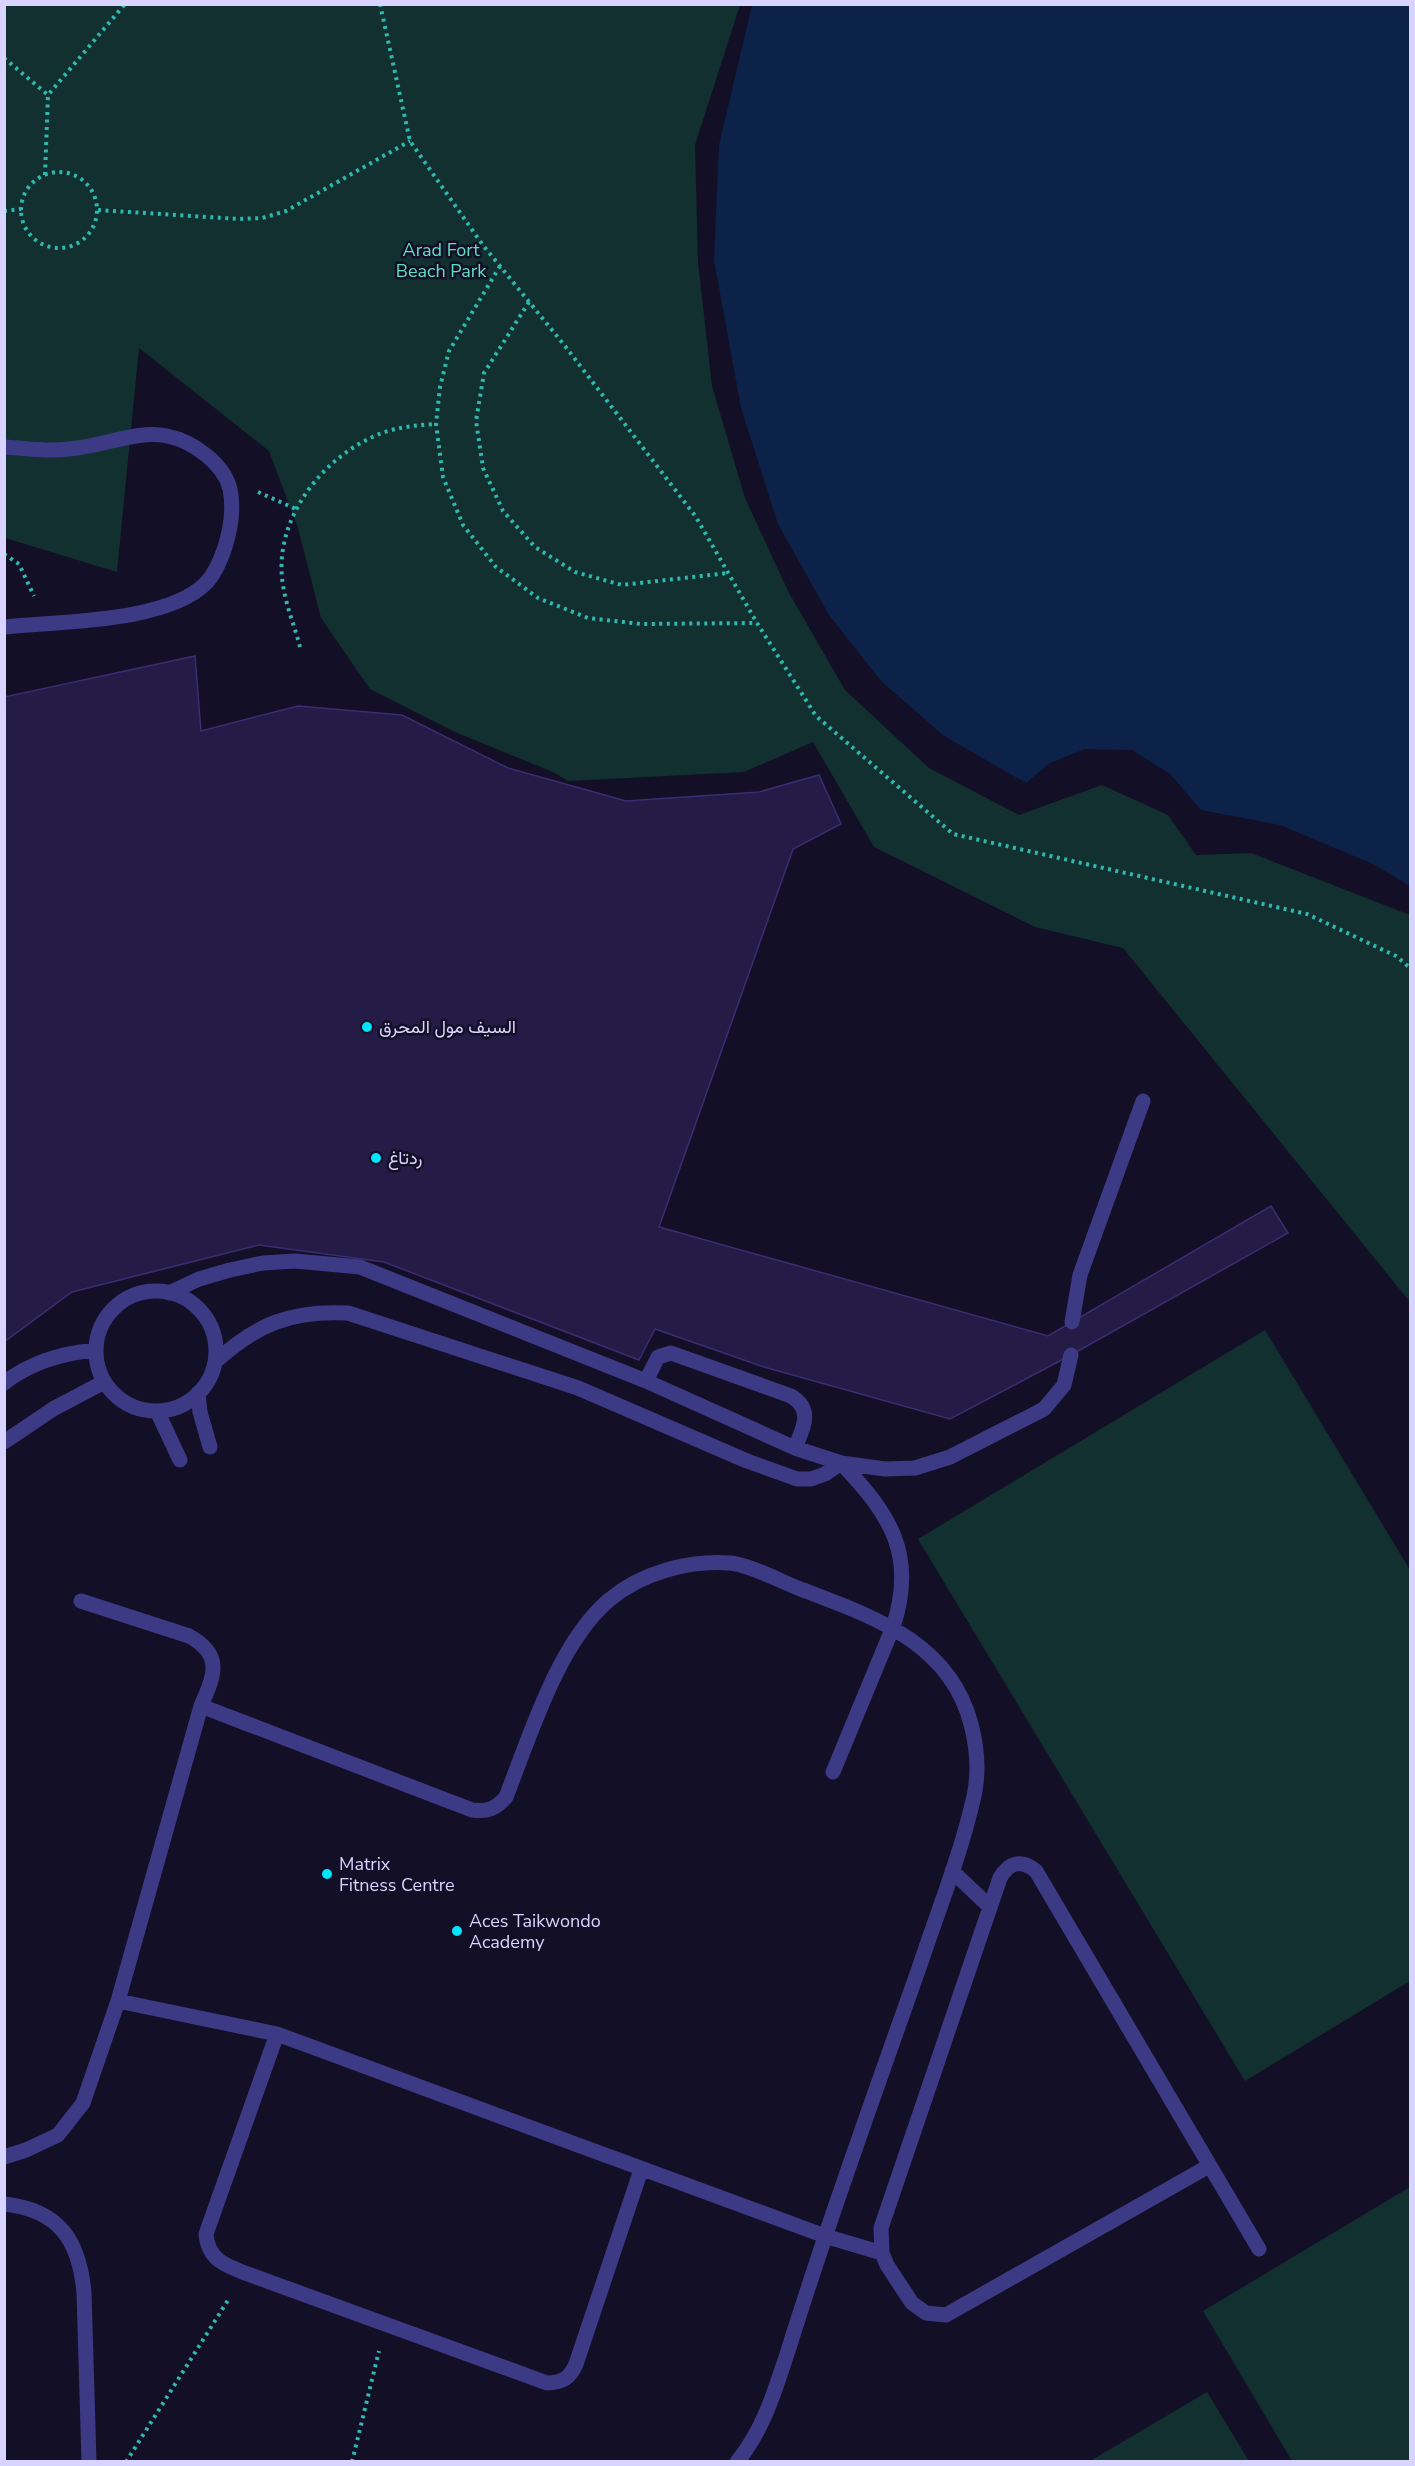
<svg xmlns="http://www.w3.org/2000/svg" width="1415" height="2466" font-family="'Nunito Sans',Vazirmatn,sans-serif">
	<rect width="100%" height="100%" fill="#130f26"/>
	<path fill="#12302f" d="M4 5H740L695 145 698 262 712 386 745 498 789 593 845 690 929 768 1019 815 1102 785 1168 815 1196 855 1251 853 1410 915V1302L1123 948 1035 927 874 847 813 742 744 772 568 781 553 772 455 732 370 689 321 618 298 528 269 451 139 348 117 572 5 538Z
		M1265 1330 1410 1570V1981L1245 2081 918 1539Z
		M1410 2187V2461H1292L1203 2311Z
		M1207 2392 1249 2461H1090Z"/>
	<path fill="#0c2248" d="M752 5H1410V886L1373 864 1280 825 1201 810 1170 774 1132 750 1085 749 1050 763 1026 783 944 736 881 681 829 615 778 524 741 408 714 260 719 145Z"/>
	<path fill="#241b47" stroke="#3b2d73" stroke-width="1.5" d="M195 656 201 731 298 706 402 715 508 768 626 801 759 792 819 775 841 824 793 849 659 1227 1048 1336 1271 1206 1288 1233 1071 1355 950 1419 764 1367 655 1329 639 1360 384 1262 259 1245 72 1292 4 1342V697Z"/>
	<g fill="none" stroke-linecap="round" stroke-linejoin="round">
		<path stroke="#2fb8b0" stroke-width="4" stroke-dasharray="3 4.5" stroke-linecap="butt" d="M380 4 410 141 482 244 565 346 696 517 757 623 816 716 953 834 1307 914 1396 956 1410 968
			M4 58 48 95 125 4
			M21 210a38 38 0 1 1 76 0a38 38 0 1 1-76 0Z
			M45 175 48 95
			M98 210 239 219 262 218 286 211 410 141
			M4 211 21 209
			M500 266 449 351 440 387 436 424 443 477 463 525 496 567 538 598 588 618 641 624 757 623
			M529 302 484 373 476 421 483 468 503 511 535 547 575 572 622 585 728 573
			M258 492 296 509
			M4 554 19 564 34 596
			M300 647C295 627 286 606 283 585 272 520 323 455 382 433 399 427 417 425 436 424
			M126 2462 230 2297
			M352 2462 379 2351"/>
		<path stroke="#3d3a85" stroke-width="15" d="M4 447C29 449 53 452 77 448 104 445 139 430 167 436 193 441 224 464 230 489 234 509 231 528 225 547 221 559 215 574 206 583 167 623 58 621 4 627
			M96 1351a60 60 0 1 1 120 0a60 60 0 1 1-120 0Z
			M169 1293 199 1279 230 1270 263 1263 295 1261 360 1267 646 1381 795 1448 841 1463 885 1469 915 1468 950 1457 1044 1409 1064 1385 1071 1355
			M1072 1322 1080 1275 1143 1101
			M215 1362C257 1324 291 1310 348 1313L578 1388 747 1461 797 1479H811L825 1474 841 1463
			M646 1381 658 1357 671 1353 791 1396C814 1410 803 1428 795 1448
			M4 1383C31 1362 62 1353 96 1350
			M198 1393 200 1412 210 1447
			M157 1411 180 1460
			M4 1442 53 1409 104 1382
			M201 1706 472 1810C487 1812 496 1809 506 1797 530 1736 558 1643 609 1600 641 1573 688 1560 730 1563 750 1565 778 1580 798 1588 870 1616 949 1640 971 1724 977 1747 979 1773 974 1796 961 1854 938 1911 919 1968 888 2056 856 2145 826 2234 813 2273 800 2312 788 2351 775 2390 764 2429 737 2462
			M833 1772 893 1627C917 1555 890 1514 841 1463
			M952 1871 990 1907
			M118 2001 277 2034 825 2236 882 2253
			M277 2034 206 2234C208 2259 224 2265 245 2273L547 2383C562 2383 570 2378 576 2364L641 2170
			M4 2157 26 2150 58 2135 83 2103 118 2001 201 1706C214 1676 224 1655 189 1636L81 1601
			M1209 2166 946 2315 926 2313 912 2303 887 2265 882 2253 881 2228 1000 1878C1009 1862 1022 1859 1036 1871L1259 2249
			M4 2204C60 2210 79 2241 84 2292L89 2462"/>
	</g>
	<g fill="#00e5ff" stroke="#130f26" stroke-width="2">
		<circle cx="367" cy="1027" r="6"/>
		<circle cx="376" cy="1158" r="6"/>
		<circle cx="327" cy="1874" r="6"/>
		<circle cx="457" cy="1931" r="6"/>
	</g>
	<g text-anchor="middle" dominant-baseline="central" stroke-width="5" stroke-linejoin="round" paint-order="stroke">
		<g font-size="18" fill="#5fe0c0" stroke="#130f26">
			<text x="441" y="250">Arad Fort<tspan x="441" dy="21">Beach Park</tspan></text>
		</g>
		<g font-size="18" fill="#d9d4ff" stroke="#130f26" text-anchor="start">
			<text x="379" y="1027">السيف مول المحرق</text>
			<text x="388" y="1158">ردتاغ</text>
			<text x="339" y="1864">Matrix<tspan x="339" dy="21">Fitness Centre</tspan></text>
			<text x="469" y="1921">Aces Taikwondo<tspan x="469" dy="21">Academy</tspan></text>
		</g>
	</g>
	<rect width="1415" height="2466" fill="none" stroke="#d9d4ff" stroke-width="12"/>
</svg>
